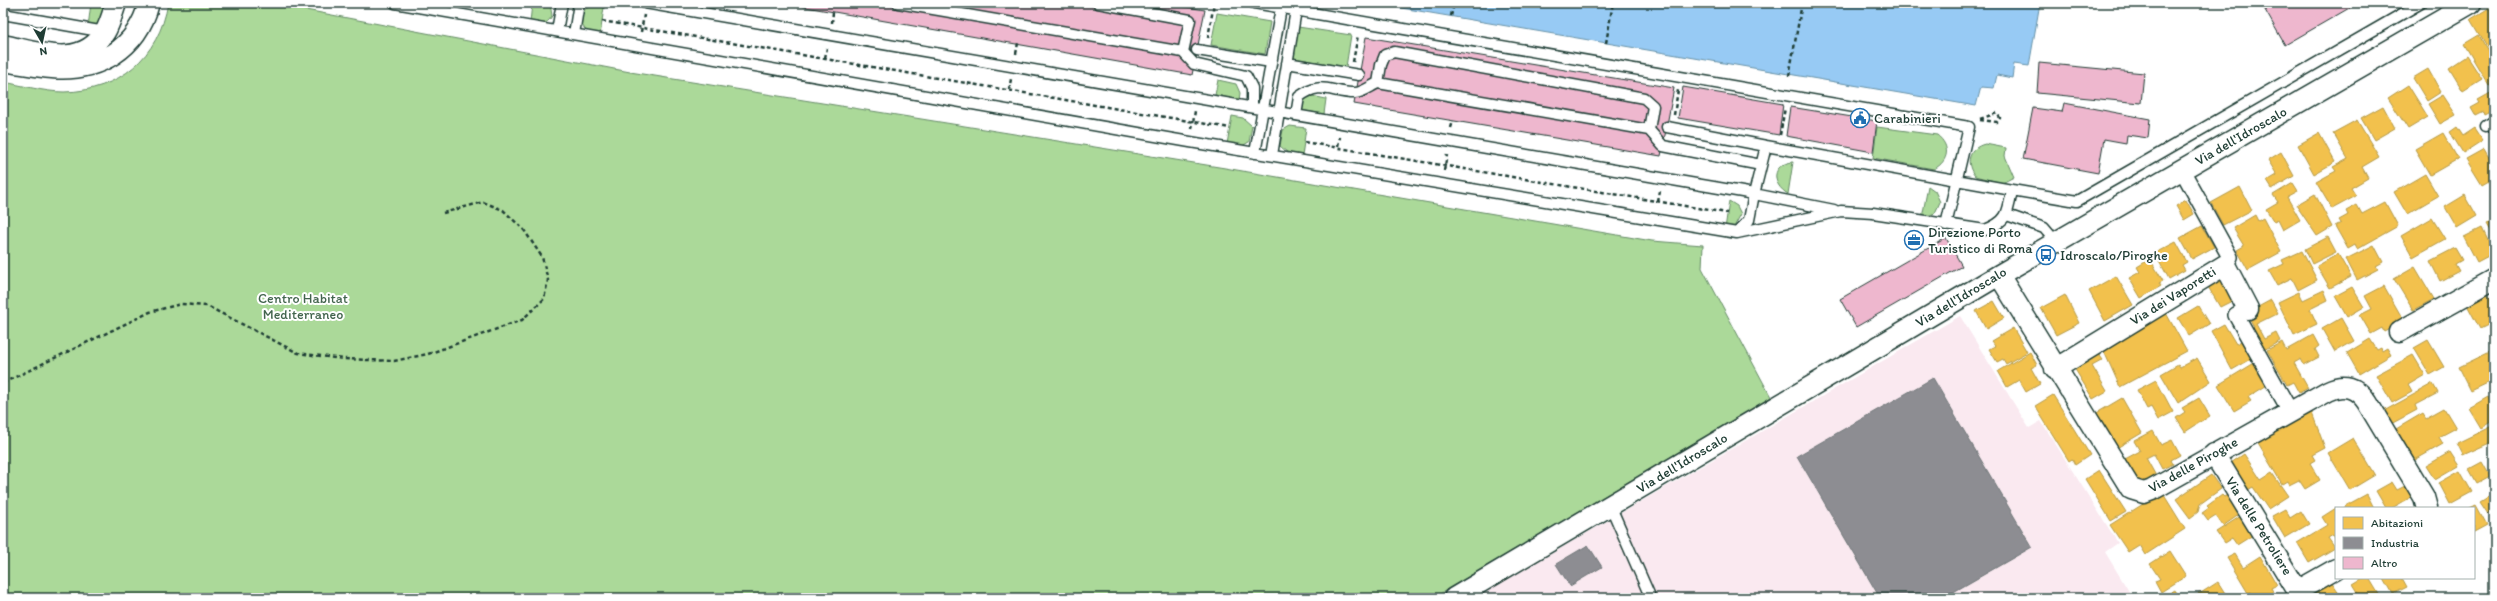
<svg xmlns="http://www.w3.org/2000/svg" width="2497" height="601" font-family="Itim,sans-serif">
	<rect width="100%" height="100%" fill="#fff"/>
	<filter id="ink" filterUnits="userSpaceOnUse"><feTurbulence type="fractalNoise" baseFrequency=".025" numOctaves="2"/><feDisplacementMap in="SourceGraphic" scale="8" xChannelSelector="R" yChannelSelector="G"/><feConvolveMatrix kernelMatrix="1 2 1 2 8 2 1 2 1" color-interpolation-filters="sRGB"/></filter>
	<g filter="url(#ink)">
		<path fill="#fae9f0" d="M1960 316 2029 428 2041 421 2118 543 2105 552 2133 598H1475Z"/>
		<path fill="#abd999" stroke="#658b66" d="M91 3H102L105 11 98 25 88 27Z
			M168 3H269L630 72 1225 168 1652 241 1703 245 1702 268 1771 397 1433 598H3V82C22 85 44 92 64 92 119 91 159 57 168 3Z
			M532 3H550L552 16C546 26 540 25 530 23Z
			M592 5 604 7 600 36 586 31 581 23 584 10Z
			M1217 13 1270 22 1265 54 1211 45Z
			M1298 27 1351 35 1346 67 1292 58Z
			M1218 80 1236 84 1240 93 1239 100 1215 95Z
			M1312 96 1326 99 1324 114 1299 110 1303 100Z
			M1232 116 1243 118 1252 126 1249 142 1242 146 1227 144Z
			M1290 126 1306 128 1302 156 1289 154 1280 146 1283 130Z
			M1877 127 1937 135C1951 146 1949 161 1934 169L1873 158Z
			M1985 144 2006 148 2005 156 2014 177 2002 183 1975 176C1965 164 1968 148 1985 144Z
			M1793 162 1788 194C1771 184 1771 164 1793 162Z
			M1928 186 1935 191 1940 202 1935 213 1922 218Z
			M1729 201 1737 206 1741 214 1734 227 1725 229Z"/>
		<path fill="#97caf4" stroke="#6792a7" d="M1372 3H2040L2029 66 2014 64 2012 78 1997 75 1994 88 1981 87 1976 106Z"/>
		<path fill="#f2c14e" stroke="#b39946" d="M2489 8 2494 17V52L2491 53 2471 19Z
			M2479 35 2494 62V83L2489 86 2464 44Z
			M2467 56 2482 79 2463 91 2449 68Z
			M2428 69 2441 92 2427 101 2413 78Z
			M2408 85 2428 117 2408 129 2388 98Z
			M2494 91V109L2484 114 2483 111 2475 115 2471 108 2480 103 2478 100Z
			M2443 95 2456 115 2440 124 2428 104Z
			M2383 106 2395 128 2374 140 2361 118Z
			M2357 120 2379 157 2362 167 2368 178 2351 188 2356 196 2332 209 2316 182 2336 171 2333 167 2348 159 2333 133Z
			M2457 127 2463 136 2475 128 2483 140 2463 153 2450 132Z
			M2319 133 2335 162 2314 174 2298 145Z
			M2443 133 2458 159 2430 175 2415 149Z
			M2484 149 2494 166V178L2482 185 2466 159Z
			M2281 152 2294 176 2272 189 2267 181 2277 175 2268 160Z
			M2425 174 2438 196 2407 214 2394 192Z
			M2293 183 2298 191 2287 197 2300 220 2283 230 2278 220 2274 222 2266 209 2278 202 2273 195Z
			M2240 187 2252 210 2223 225 2211 203Z
			M2315 194 2332 227 2317 236 2296 205Z
			M2465 195 2477 216 2457 228 2445 207Z
			M2186 200 2194 214 2184 220 2176 206Z
			M2385 202 2398 226 2357 249 2355 245 2348 249 2335 226 2341 223 2339 220 2348 215 2346 211 2357 205 2362 214Z
			M2255 215 2258 221 2263 218 2281 252 2248 270 2237 250 2244 246 2233 228Z
			M2432 218 2445 239 2413 257 2401 236Z
			M2494 220V238L2486 224Z
			M2202 226 2214 247 2192 259 2180 238Z
			M2482 228 2494 253 2477 262 2464 237Z
			M2328 237 2336 252 2312 264 2305 249Z
			M2176 242 2187 262 2182 265 2185 270 2169 279 2155 253Z
			M2374 245 2383 262 2376 266 2378 269 2357 280 2346 259Z
			M2455 248 2462 260 2455 264 2459 271 2440 281 2430 261Z
			M2302 251 2317 280 2298 290 2292 278 2277 285 2269 271 2284 264 2282 260Z
			M2338 254 2351 277 2330 288 2317 266Z
			M2150 259 2163 281 2159 283 2161 286 2141 298 2129 278 2140 272 2137 267Z
			M2415 267 2434 299 2413 310 2394 279Z
			M2116 276 2133 305 2105 321 2089 291Z
			M2220 278 2234 300 2220 307 2207 285Z
			M2384 286 2404 321 2384 332 2382 328 2371 334 2360 315 2372 309 2365 296Z
			M2352 287 2364 307 2347 317 2335 296Z
			M2324 290 2328 300 2310 309 2317 324 2294 335 2278 302 2299 292 2303 300Z
			M2065 295 2079 323 2056 335 2041 308Z
			M2488 295 2494 307V322L2480 329 2467 305Z
			M2271 300 2278 313 2256 324 2264 339 2276 333 2280 341 2260 352 2248 331 2254 327 2247 313Z
			M1994 301 2004 318 1986 329 1976 311Z
			M2198 306 2209 324 2189 336 2178 318Z
			M2166 313 2187 351 2120 387 2102 347Z
			M2341 318 2354 341 2335 352 2322 329Z
			M2224 324 2236 344 2243 340 2253 358 2232 370 2211 331Z
			M2013 328 2027 352 2006 364 2003 359 1997 362 1989 349 1995 346 1991 341Z
			M2313 335 2319 346 2315 349 2319 357 2304 365 2301 359 2294 363 2308 388 2299 393 2293 382 2287 385 2267 350 2282 342 2286 350Z
			M2370 339 2377 350 2381 348 2382 351 2387 348 2391 355 2359 374 2347 353Z
			M2428 340 2444 367 2430 375 2414 348Z
			M2494 350V380L2471 391 2459 367Z
			M2030 352 2037 365 2031 368 2040 384 2026 392 2019 380 2007 387 1998 371Z
			M2097 352 2103 360 2092 366 2107 391 2093 399 2073 366Z
			M2413 355 2425 375 2408 385 2412 392 2392 403 2376 375Z
			M2197 358 2211 381 2178 403 2161 374 2178 364 2180 367Z
			M2256 362 2269 384 2248 397 2251 401 2234 411 2218 385Z
			M2156 380 2173 412 2158 420 2151 407 2147 409 2137 390Z
			M2433 384 2438 393 2415 405 2417 410 2389 425 2382 412Z
			M2053 395 2090 455 2075 465 2072 459 2069 461 2035 406Z
			M2488 397 2494 407V420L2481 428 2469 408Z
			M2122 398 2142 433 2115 449 2095 414Z
			M2199 398 2210 416 2185 432 2176 418 2185 412 2182 408Z
			M2444 408 2456 428 2439 437 2443 444 2415 460 2396 429 2423 413 2426 418Z
			M2312 413 2325 448 2312 455 2315 460 2310 463 2320 480 2305 489 2299 480 2289 485 2287 481 2282 484 2257 442Z
			M2494 425V441L2463 455 2457 443Z
			M2153 431 2161 445 2172 440 2180 455 2171 460 2173 464 2162 469 2154 454 2146 458 2156 476 2141 485 2125 459 2140 451 2134 441Z
			M2353 438 2375 475 2350 490 2328 453Z
			M2450 452 2459 466 2435 480 2426 466Z
			M2244 454 2261 480 2272 473 2288 496 2268 509 2253 487 2246 491 2228 465Z
			M2482 462 2490 476 2477 483 2469 469Z
			M2099 470 2126 512 2111 521 2085 479Z
			M2460 471 2472 492 2450 504 2439 483Z
			M2211 475 2221 489 2200 504 2198 512 2190 518 2176 499Z
			M2392 482 2397 490 2409 484 2415 495 2392 508H2386L2376 491Z
			M2162 492 2185 529 2145 555 2139 545 2128 552 2110 525Z
			M2230 493 2243 512 2223 526 2216 516 2208 521 2202 513 2209 508 2207 506 2222 495 2224 497Z
			M2367 494 2374 508H2346L2345 506Z
			M2493 494 2494 510 2488 514 2480 502Z
			M2476 505 2487 525 2474 532V508H2470Z
			M2336 508V539L2333 535 2328 538 2335 548 2309 563 2297 543 2327 525 2322 517Z
			M2285 509 2290 518 2301 511 2309 524 2285 538 2272 516Z
			M2241 516 2253 535 2237 545 2232 538 2224 543 2216 532Z
			M2170 551 2186 576 2161 592 2155 581 2160 579 2150 564Z
			M2235 554 2243 567 2260 556 2277 585 2271 588 2274 593 2266 598H2255L2251 592 2248 593 2227 558Z
			M2363 578H2369L2381 598H2351L2350 596 2358 592 2353 584Z
			M2384 578H2402L2407 587 2393 594Z
			M2218 582 2228 598H2193Z
			M2331 582 2342 598H2315L2312 594Z
			M2175 590 2180 598H2166L2165 596Z"/>
		<path fill="#8d8d92" stroke="#6c7576" d="M1933 378 2032 547 1943 598H1880L1797 456Z
			M1588 545 1602 567 1570 586 1556 564Z"/>
		<path fill="#eeb7ce" stroke="#1f3d34" d="M783 3H1162L1205 10 1192 75Z
			M2261 3H2358L2285 45Z
			M1366 37 1674 88 1661 156 1354 104Z
			M2039 63 2144 73 2141 103 2037 93Z
			M1683 87 1783 104 1779 135 1678 118Z
			M2064 103 2150 119 2148 138 2127 135 2126 143 2104 139 2098 173 2023 159 2033 108 2062 112Z
			M1790 107 1877 121 1873 152 1786 136Z
			M1946 238 1962 266 1856 327 1840 299Z"/>
		<g fill="none" stroke-linecap="round" stroke-linejoin="round">
			<g stroke="#1f3d34" stroke-width="13">
				<path id="service" d="M395 3 1190 142 1737 233 1841 211 1873 213 1985 230C2008 221 2008 213 2012 190L1766 146 1754 194 645 3
					M898 3 1183 52 1194 64 1246 76 1252 88V107
					M1098 3 1190 20 1183 52
					M1254 3 1969 127 1946 225
					M3 14 105 32
					M557 31 562 3
					M574 34 579 3
					M1197 50 1271 62
					M1287 63 1359 75
					M1378 83 1381 65 1385 55 1394 52 1644 98 1653 106 1649 130
					M1296 115 1299 97C1321 80 1331 93 1355 93 1362 93 1371 86 1378 83L1649 130 1663 146 1761 165
					M2486 126 2494 121
					M1667 127 1766 146
					M1255 153 1281 8
					M1272 155 1296 10
					M2012 190 2077 201 2421 3
					M2007 215 2044 228 2056 242
					M1737 233 1749 220 1754 194 1834 210
					M1610 505 1649 594"/>
			</g>
			<g stroke="#1f3d34" stroke-width="18">
				<path id="pedestrian" d="M2182 170 2230 257 2225 265
					M2248 309 2236 315 2290 411"/>
			</g>
			<g stroke="#1f3d34" stroke-width="23">
				<path id="minor" d="M3 45C39 52 81 70 105 32 110 24 113 12 116 3
					M3 61C19 63 35 67 52 68 98 72 137 49 149 3
					M1999 275 2131 489 2144 493 2152 490 2328 391C2344 383 2357 387 2367 402L2424 497 2427 508
					M2399 332 2494 279
					M2055 369 2225 265 2248 309
					M2214 454 2302 598
					M2299 590 2336 569
					M1454 598 1999 275 2471 3"/>
			</g>
			<path stroke="#1f3d34" stroke-width="2.5" stroke-dasharray="4 3" stroke-linecap="butt" d="M511 3 532 6
				M1451 16 1454 3
				M602 21 1230 128
				M832 23 833 12
				M641 32 644 15
				M1208 38 1214 3
				M1606 43 1613 3
				M1016 54 1018 43
				M825 58 827 48
				M1353 62 1358 35
				M1789 76 1802 3
				M1009 90 1011 79
				M1674 115 1678 90
				M1980 119 1997 113 2000 118 1997 122 1980 120
				M1451 128 1453 121
				M1192 129 1195 111
				M1780 135 1785 108
				M1304 142 1727 213
				M1338 146 1340 137
				M1444 171 1447 155
				M1658 202 1660 191
				M3 383 150 312 181 304 207 306 298 353 343 359 394 361 428 354 522 320 544 299 548 280 542 257 524 230 503 210 483 202 443 213"/>
			<use href="#service" stroke="#fff" stroke-width="10"/>
			<use href="#pedestrian" stroke="#fff" stroke-width="15"/>
			<use href="#minor" stroke="#fff" stroke-width="20"/>
		</g>
	</g>
	<defs>
		<g id="civic-ring" transform="scale(1)"><circle r="9.5" fill="#fff" stroke="#1f6fb2" stroke-width="1.5"/><path d="M-.6-6.5H3V-4.5H.6V-3L4-1V1h2V6H-6V1h2V-1L-.6-3ZM-1.2 2.5V6h2.4V2.5Z" fill="#1f6fb2"/></g>
		<g id="office-ring" transform="scale(1)"><circle r="9.5" fill="#fff" stroke="#1f6fb2" stroke-width="1.5"/><path d="M-6-3h4V-5.5h4V-3h4V5H-6ZM-1-4.5V-3h2v-1.5ZM-6 0V1H6V0Z" fill="#1f6fb2"/></g>
		<g id="bus-ring" transform="scale(1)"><circle r="9.5" fill="#fff" stroke="#1f6fb2" stroke-width="1.5"/><path d="M-5-6H5V4H4V6H2V4H-2V6H-4V4H-5ZM-3.5-4V0h7V-4ZM-3.5 1.2v1.5H-2V1.2ZM2 1.2v1.5H3.5V1.2Z" fill="#1f6fb2"/></g>
	</defs>
	<g fill-rule="evenodd">
		<use href="#civic-ring" x="1860" y="118"/>
		<use href="#office-ring" x="1914" y="240"/>
		<use href="#bus-ring" x="2046" y="255"/>
	</g>
	<g text-anchor="middle" dominant-baseline="central" stroke-width="4" stroke-linejoin="round" paint-order="stroke">
		<g font-size="14" fill="#1f3d34" stroke="#fff" text-anchor="start">
			<text x="1874" y="118">Carabinieri</text>
			<text x="1928" y="232">Direzione Porto<tspan x="1928" dy="16">Turistico di Roma</tspan></text>
			<text x="2060" y="255">Idroscalo/Piroghe</text>
		</g>
		<g font-size="14" fill="#1f3d34" stroke="#fff">
			<text transform="translate(2241 136) rotate(-30)">Via dell'Idroscalo</text>
			<text transform="translate(2173 296) rotate(-32)">Via dei Vaporetti</text>
			<text transform="translate(1961 297) rotate(-31)">Via dell'Idroscalo</text>
			<text transform="translate(1682 463) rotate(-31)">Via dell'Idroscalo</text>
			<text transform="translate(2193 465) rotate(-29)">Via delle Piroghe</text>
			<text transform="translate(2259 526) rotate(58)">Via delle Petroliere</text>
		</g>
		<g font-size="14" fill="#42644d" stroke="#fff">
			<text x="303" y="298">Centro Habitat<tspan x="303" dy="16">Mediterraneo</tspan></text>
		</g>
	</g>
	<rect width="2497" height="601" fill="none" stroke="#fff" stroke-width="16"/>
	<rect x="8" y="8" width="2481" height="585" fill="none" stroke="#1f3d34" stroke-width="1.5" filter="url(#ink)"/>
	<rect x="2335" y="507" width="140" height="72" fill="#ffffff" stroke="#a5b1ae"/>
	<rect x="2343" y="517" width="20" height="12" fill="#f2c14e" stroke="#a5b1ae"/>
	<text x="2371" y="527" font-size="12" fill="#1f3d34">Abitazioni</text>
	<rect x="2343" y="537" width="20" height="12" fill="#8d8d92" stroke="#a5b1ae"/>
	<text x="2371" y="547" font-size="12" fill="#1f3d34">Industria</text>
	<rect x="2343" y="557" width="20" height="12" fill="#eeb7ce" stroke="#a5b1ae"/>
	<text x="2371" y="567" font-size="12" fill="#1f3d34">Altro</text>
	<g transform="translate(42 42) rotate(171)" stroke="#ffffff" stroke-width="3" paint-order="stroke">
	<path d="M0-3L7 15L0 10L-7 15Z" fill="#1f3d34"/>
	<text y="-6" font-size="11" font-weight="bold" text-anchor="middle" fill="#1f3d34">N</text>
	</g>
</svg>
